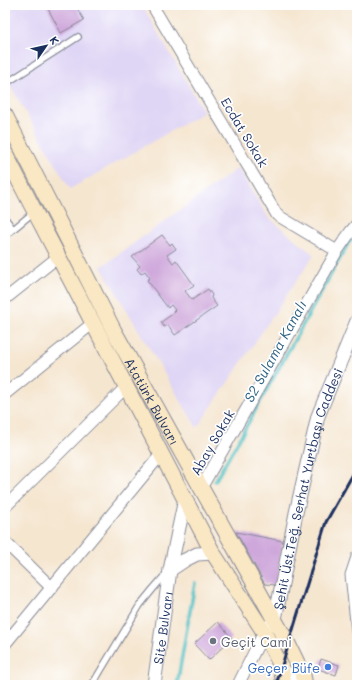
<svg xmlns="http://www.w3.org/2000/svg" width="362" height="690" font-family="Mali,sans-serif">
	<rect width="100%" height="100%" fill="#fff"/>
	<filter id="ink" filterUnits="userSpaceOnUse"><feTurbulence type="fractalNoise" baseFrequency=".025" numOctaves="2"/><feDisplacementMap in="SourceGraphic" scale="8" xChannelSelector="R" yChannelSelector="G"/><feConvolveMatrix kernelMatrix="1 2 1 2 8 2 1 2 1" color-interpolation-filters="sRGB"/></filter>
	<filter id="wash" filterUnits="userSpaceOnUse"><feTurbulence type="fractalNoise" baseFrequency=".012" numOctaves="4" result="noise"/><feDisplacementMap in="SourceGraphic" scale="16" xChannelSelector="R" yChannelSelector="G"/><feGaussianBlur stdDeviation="0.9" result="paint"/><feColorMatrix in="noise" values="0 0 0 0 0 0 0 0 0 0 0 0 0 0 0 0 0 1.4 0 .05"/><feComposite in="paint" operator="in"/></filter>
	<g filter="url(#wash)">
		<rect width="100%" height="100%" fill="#f5e6d0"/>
		<path fill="#dfd5f5" d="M5 5H142L204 112 70 189 5 77Z
			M238 168 268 217 314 255 197 428 101 267Z"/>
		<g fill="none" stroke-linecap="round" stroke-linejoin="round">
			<path stroke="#53c1c7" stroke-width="3.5" d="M215 481 241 436 349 242 357 234
				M177 685 195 583"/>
		</g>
		<g id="blocks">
			<path fill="#cfa8db" d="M46 5H75L84 20 61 33Z
				M162 235 170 245 172 243 176 249 167 255 173 263 176 260 194 285 185 291 192 300 208 289 212 295 211 298 217 306 175 335 168 325 164 327 161 322 174 313 173 312 175 310 171 305 168 308 147 280 150 278 145 271 141 274 137 269 140 266 132 257Z
				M236 532 283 541 276 585 265 584Z
				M218 622 232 638 209 660 194 644Z
				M321 659 339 665 336 675 318 669Z"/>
		</g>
	</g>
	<g filter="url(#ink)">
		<use href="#blocks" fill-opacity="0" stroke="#888a97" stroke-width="1"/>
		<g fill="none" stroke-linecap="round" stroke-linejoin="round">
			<g stroke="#888a97" stroke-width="8">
				<path id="service" d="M5 84 78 37
					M5 218 13 229
					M5 236 34 212
					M92 685 140 605 153 589 166 574"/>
			</g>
			<g stroke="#888a97" stroke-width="13">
				<path id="minor" d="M152 5 277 215 337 251
					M5 299 58 257
					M5 394 93 323
					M201 488 337 251 351 231 357 224
					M5 507 126 387
					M5 542 52 588
					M357 557 351 575 357 631
					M5 644 162 453
					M238 685 264 632"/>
			</g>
			<g stroke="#888a97" stroke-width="15">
				<g id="tertiary">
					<path d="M170 570 185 560 197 554 213 553"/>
					<path id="s1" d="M271 624 275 619 296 513 318 416 357 321"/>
					<path d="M281 666 295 685"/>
					<path id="s2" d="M154 685 170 570 185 499"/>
				</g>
			</g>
			<g stroke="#888a97" stroke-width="17">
				<g id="secondary">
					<path id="s3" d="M5 115 114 331 288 644 303 675 305 685"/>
					<path d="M5 153 35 212 213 553 264 632 281 666 284 685"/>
				</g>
			</g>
			<use href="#service" stroke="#fff" stroke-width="5.5"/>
			<use href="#minor" stroke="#fff" stroke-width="11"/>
			<use href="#tertiary" stroke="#fff" stroke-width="13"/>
			<use href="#secondary" stroke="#fae7c3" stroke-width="15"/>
			<path stroke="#1b2f5e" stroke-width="3" d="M276 685 326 522 357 467"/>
		</g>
	</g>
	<circle fill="#6b7280" stroke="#fff" stroke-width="1.5" cx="213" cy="641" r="4"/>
	<circle fill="#3f7fe0" stroke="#fff" stroke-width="1.5" cx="328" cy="667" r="4"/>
	<g text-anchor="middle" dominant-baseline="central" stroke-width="3.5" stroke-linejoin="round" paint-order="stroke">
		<g font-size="13" fill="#1b2f5e" stroke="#fff">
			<text transform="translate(245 132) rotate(59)">Ecdat Sokak</text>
			<text stroke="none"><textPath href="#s3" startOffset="322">Atatürk Bulvarı</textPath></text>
			<text transform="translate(212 442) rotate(-60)">Abay Sokak</text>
			<text stroke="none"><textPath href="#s1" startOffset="141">Şehit Üst.Teğ. Serhat Yurtbaşı Caddesi</textPath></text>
			<text stroke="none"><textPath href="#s2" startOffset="58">Site Bulvarı</textPath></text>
		</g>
		<g font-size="13" fill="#5b616d" stroke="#fff" text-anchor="start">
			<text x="221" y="641">Geçit Cami</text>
		</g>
		<g font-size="13" fill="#366cbe" stroke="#fff" text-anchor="end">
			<text x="320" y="667">Geçer Büfe</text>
		</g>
		<g font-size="14" font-style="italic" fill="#2f6283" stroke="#fff">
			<text transform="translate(275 351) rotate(-61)">S2 Sulama Kanalı</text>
		</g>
	</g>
	<rect width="362" height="690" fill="none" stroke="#fff" stroke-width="20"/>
	<g transform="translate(46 46) rotate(56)" stroke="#ffffff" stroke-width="3" paint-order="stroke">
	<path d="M0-3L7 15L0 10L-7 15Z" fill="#1b2f5e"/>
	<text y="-6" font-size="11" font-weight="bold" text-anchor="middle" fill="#1b2f5e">K</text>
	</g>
</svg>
